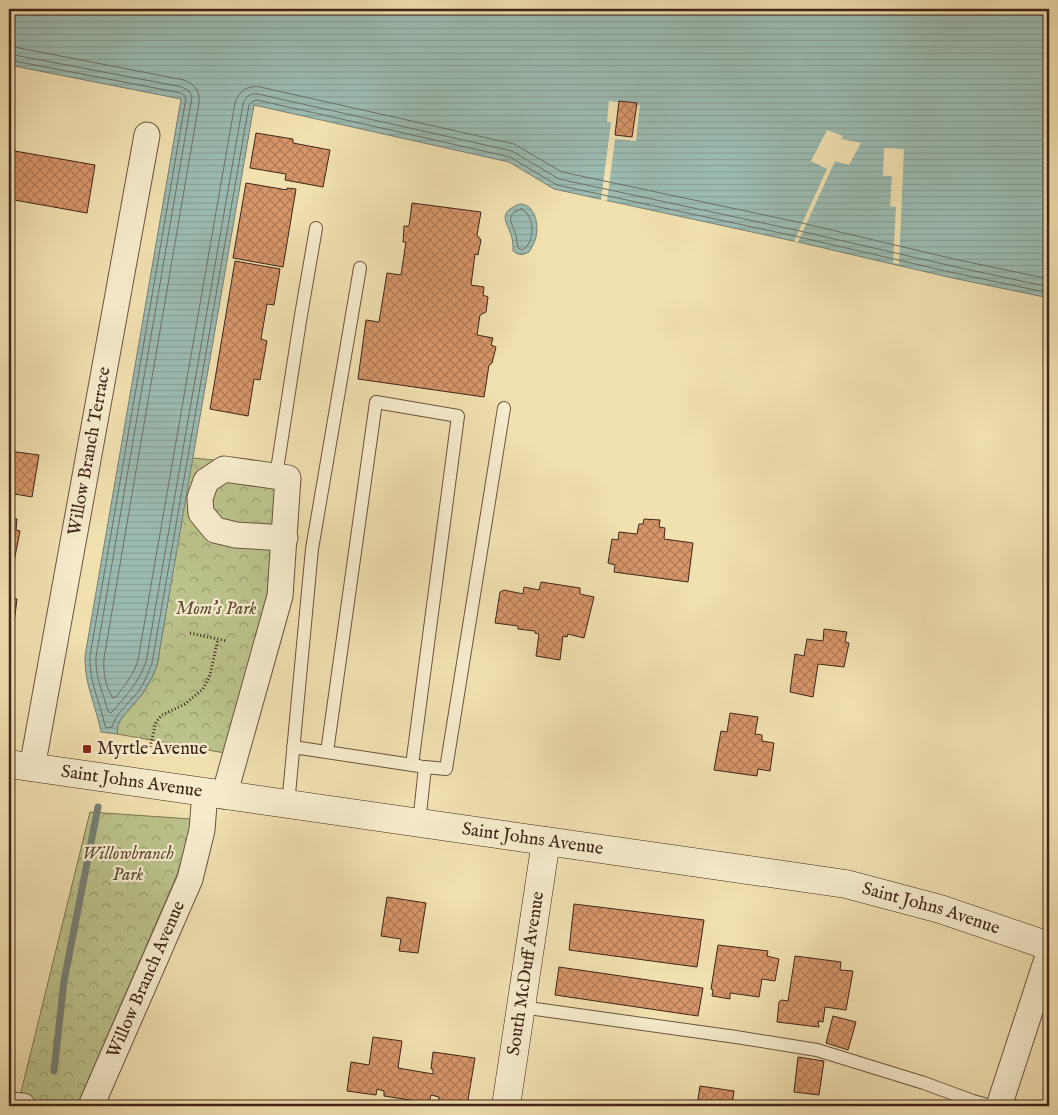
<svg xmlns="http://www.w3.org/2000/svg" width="1058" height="1115" font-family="'IM FELL English',serif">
	<defs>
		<pattern id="forest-crowns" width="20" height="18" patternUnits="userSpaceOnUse" patternTransform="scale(1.25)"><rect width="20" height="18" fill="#bbc28b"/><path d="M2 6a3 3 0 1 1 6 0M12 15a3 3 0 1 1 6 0" fill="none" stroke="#999d71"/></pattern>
		<pattern id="water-rules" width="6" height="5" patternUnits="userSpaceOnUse" patternTransform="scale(1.25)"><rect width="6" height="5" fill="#9cbcb2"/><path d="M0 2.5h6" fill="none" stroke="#87a198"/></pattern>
		<pattern id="building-cross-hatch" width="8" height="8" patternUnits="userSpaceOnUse" patternTransform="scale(1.25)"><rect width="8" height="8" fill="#d79669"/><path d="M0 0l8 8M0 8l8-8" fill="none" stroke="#b07a56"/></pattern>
	</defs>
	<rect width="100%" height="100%" fill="#f1e0b0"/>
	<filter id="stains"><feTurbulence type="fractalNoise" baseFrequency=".004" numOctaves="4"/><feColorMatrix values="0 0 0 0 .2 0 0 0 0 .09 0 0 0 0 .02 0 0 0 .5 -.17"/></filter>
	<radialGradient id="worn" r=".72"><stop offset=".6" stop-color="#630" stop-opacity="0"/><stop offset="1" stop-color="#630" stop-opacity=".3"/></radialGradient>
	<path fill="url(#forest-crowns)" stroke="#7e7452" d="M192 458 281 466 272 573 264 621 225 753 117 734V725L121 719 143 693 152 678 157 665Z
		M90 812 191 819 189 834 177 875 77 1106 19 1100Z"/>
	<path fill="url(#water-rules)" stroke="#778075" d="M9 9H1049V298L948 277 798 242 554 189 509 162 254 105 157 665 152 678 143 693 121 719 118 725 117 734 101 732C96 706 84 683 85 656L181 99 9 65Z
		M520 204C535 204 539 225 536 237 535 242 532 247 529 252 523 255 519 256 513 251 513 247 513 242 512 238 507 221 496 213 520 204Z"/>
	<path fill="#f1e0b0" d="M609 101 640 105 636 141 615 139 607 201 601 200 611 122H607Z
		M827 130 843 136 841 139 861 143 849 165 835 161 798 242 794 241 827 169 811 161Z
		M884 148 904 149 899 264 893 263 896 207 890 206 892 176H883Z"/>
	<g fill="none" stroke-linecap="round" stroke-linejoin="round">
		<path stroke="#6e7066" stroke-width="1" d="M9 46 184 80C195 84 200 91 199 103L104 658C103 671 105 687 113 698L116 697C125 685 134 674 138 660L235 103C239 91 247 85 260 87L514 144 562 172 802 223 954 259 1049 279
			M9 54 182 87 189 91 192 97 96 657C95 678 103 692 108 711L110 713 112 712C126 696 139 682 146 662L243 104C245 97 250 93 258 94L512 151 559 179 800 231 952 266 1049 287
			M9 60 181 93 184 95 186 98 90 656C89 683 100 701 105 726L107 728 112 727C116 713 129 703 138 692 144 683 148 674 152 663L249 105 253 101 257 100 510 157 557 185 799 237 950 272 1049 293
			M521 209C535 214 536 243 522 250L518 248C517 244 517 239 516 235 512 223 504 215 521 209Z"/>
		<path stroke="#778075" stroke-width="7" d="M54 1071 64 981 98 807"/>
	</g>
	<path fill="url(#building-cross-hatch)" stroke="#402519" d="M619 101 637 103 632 137 615 135Z
		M256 133 293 139V143L330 150 323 187 285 180 286 174 250 168Z
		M9 150 95 165 87 213 9 199Z
		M246 183 287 190V188L296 189 283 267 233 258Z
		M412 203 481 212 477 235 481 240 478 255 475 254 471 285 484 287 483 295 488 297 486 312 480 315 477 335 493 338 491 345 496 347 492 363 489 365 484 397 358 379 366 320 379 322 387 273 401 275 406 242H403L404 226H409Z
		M235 261 280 269 274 305 267 304 261 339 267 341 260 380 254 379 248 416 210 409Z
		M9 451 39 455 32 497 9 493Z
		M9 518 17 519 16 530 20 531 12 572H9Z
		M644 519 660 520 659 527 665 528 664 539 693 543 688 582 614 572 615 565 608 563 612 539 618 540 619 532 637 534 639 524H643Z
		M541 582 580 588V594L594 597 584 638 568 634 567 637 563 636 560 660 536 656 539 634 535 633V631L518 629V626L495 623 500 592 504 590 523 594 524 587 539 590Z
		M9 586H11L10 592 11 594 10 598 17 599 12 639 9 638Z
		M824 629 847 632 845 642 849 643 844 667 818 664 813 697 790 692 795 654 804 656 807 639 823 641Z
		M730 713 758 717 755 734 762 735V741L774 743 770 771 758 769 757 776 714 770 721 731 727 732Z
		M387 897 426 903 418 953 399 951 401 939 381 936Z
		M574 904 704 920 697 967 569 950Z
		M718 945 768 951 767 956 779 959 775 981 762 979 759 997 730 993V999L712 996 713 990 711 989Z
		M795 956 841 962 840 970 853 971 846 1010 825 1007 823 1022 818 1021 819 1027 777 1022 779 1002 781 1000 788 1001Z
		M559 967 703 988 698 1016 555 995Z
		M833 1016 856 1022 848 1050 826 1043Z
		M373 1037 402 1041 398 1068 433 1074V1069H431L433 1052 475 1058 467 1106H453L438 1104 439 1097 431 1095 429 1103 384 1096V1091L377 1089 376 1095 347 1091 351 1062 369 1065Z
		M798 1057 824 1061 819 1095 794 1092Z
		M700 1086 734 1091 732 1106H697Z"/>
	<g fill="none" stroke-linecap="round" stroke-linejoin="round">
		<g stroke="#6c543f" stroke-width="14">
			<path id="lane" d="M276 476 300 321 316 228
				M293 747 419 766
				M327 752 376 402 458 416 412 765
				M288 805 312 549 360 268
				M419 823 425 767 446 769 504 408
				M521 1007 736 1037 817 1050 924 1083 973 1101 991 1106"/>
		</g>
		<g stroke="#6c543f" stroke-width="27">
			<g id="street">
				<path id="s1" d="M32 768 147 135"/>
				<path d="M224 796 280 596 288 478 224 469 206 481 200 498 201 513 215 530 236 535 285 538"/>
				<path d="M9 1105 23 1106"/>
				<path id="s2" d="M91 1106 190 879 202 830 205 792"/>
				<path d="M999 1106 1049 953"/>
			</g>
		</g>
		<g stroke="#402519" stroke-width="29">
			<g id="secondary">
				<path id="s3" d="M9 764 846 884 940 909 1049 946"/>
				<path id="s4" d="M506 1106 546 841"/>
			</g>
		</g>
		<path stroke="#402519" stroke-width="3" stroke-dasharray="1 2.5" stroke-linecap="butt" d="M190 633 227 641
			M150 747 156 722 162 715 185 704 203 689 210 675 218 639"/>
		<use href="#lane" stroke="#f6ebcc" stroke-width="12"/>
		<use href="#street" stroke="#f6ebcc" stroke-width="25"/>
		<use href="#secondary" stroke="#f6ebcc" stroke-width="28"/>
	</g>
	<rect fill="#8f2418" stroke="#f6ebcc" stroke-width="2" x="82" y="744" width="10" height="10" rx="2.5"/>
	<g text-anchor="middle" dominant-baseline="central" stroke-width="4.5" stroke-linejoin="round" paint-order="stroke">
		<g font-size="18" fill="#402519" stroke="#f6ebcc">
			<text stroke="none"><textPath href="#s1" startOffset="322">Willow Branch Terrace</textPath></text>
			<text stroke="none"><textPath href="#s3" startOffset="124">Saint Johns Avenue</textPath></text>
			<text stroke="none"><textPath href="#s3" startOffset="529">Saint Johns Avenue</textPath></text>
			<text stroke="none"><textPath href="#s3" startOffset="934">Saint Johns Avenue</textPath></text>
			<text stroke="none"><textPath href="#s4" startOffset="134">South McDuff Avenue</textPath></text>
			<text stroke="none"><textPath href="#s2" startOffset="138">Willow Branch Avenue</textPath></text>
		</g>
		<g font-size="18" font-style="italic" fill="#5f4c36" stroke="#f6ebcc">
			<text x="216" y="609">Mom's Park</text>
			<text x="128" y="854">Willowbranch<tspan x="128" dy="21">Park</tspan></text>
		</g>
		<g font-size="18" fill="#402519" stroke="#f6ebcc" text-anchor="start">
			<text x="97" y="749">Myrtle Avenue</text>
		</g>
	</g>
	<rect width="1058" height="1115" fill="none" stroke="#f1e0b0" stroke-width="30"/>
	<rect x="10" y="10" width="1038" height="1095" fill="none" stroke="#402519" stroke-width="2.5"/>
	<rect x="15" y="15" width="1028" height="1085" fill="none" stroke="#402519"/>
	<rect width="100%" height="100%" filter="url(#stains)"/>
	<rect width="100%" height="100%" fill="url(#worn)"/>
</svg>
